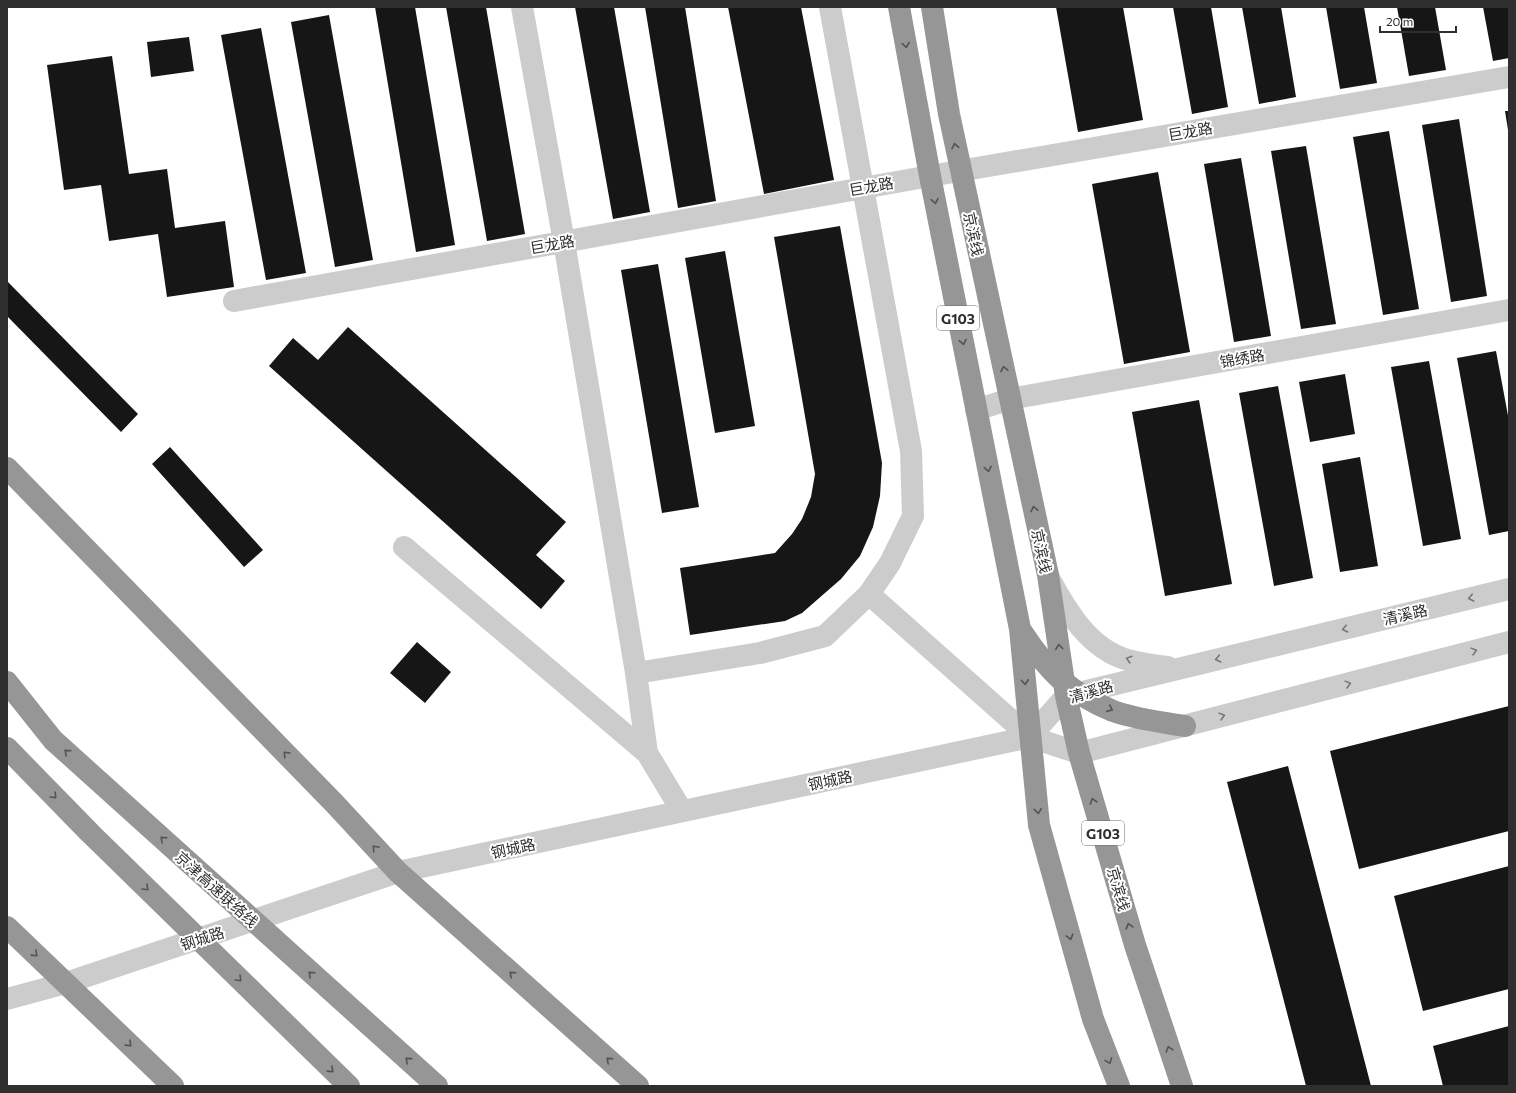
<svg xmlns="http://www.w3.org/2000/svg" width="1516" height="1093" font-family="Commissioner,'Noto Sans SC',sans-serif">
	<rect width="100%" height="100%" fill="#fff"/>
	<path fill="#161616" d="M375 7H415L455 245 416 252Z
		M446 7H486L525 234 487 241Z
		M575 7H614L650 212 613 219Z
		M645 7H685L716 201 678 208Z
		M728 7H801L834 180 764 194Z
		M1056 7H1123L1143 120 1078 132Z
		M1173 7H1211L1228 107 1192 114Z
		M1242 7H1281L1296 97 1259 104Z
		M1326 7H1364L1377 83 1340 89Z
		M1397 7H1435L1446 70 1409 76Z
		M1483 7H1509V58L1493 61Z
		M329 15 373 260 335 267 291 22Z
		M261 28 306 273 266 280 221 35Z
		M189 37 194 71 151 77 147 42Z
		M112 56 129 174 167 169 175 228 225 221 234 287 167 297 158 234 109 241 101 185 64 190 47 65Z
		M1505 111H1509V130H1508Z
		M1459 119 1487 296 1451 302 1422 125Z
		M1389 131 1419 309 1383 315 1353 137Z
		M1306 146 1336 324 1301 329 1271 151Z
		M1241 158 1271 336 1234 342 1204 164Z
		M1158 172 1190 352 1124 364 1092 184Z
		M840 226 882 463 880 496 873 527 860 556 841 579 802 613 785 621 690 635 680 568 775 553 792 534 802 519 811 497 815 474 774 237Z
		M725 251 755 426 715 433 685 258Z
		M658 264 699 507 662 513 621 270Z
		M7 281 138 414 121 432 7 316Z
		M348 327 566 522 536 555 565 581 541 609 269 366 293 338 318 360Z
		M1496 351 1509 421V531L1489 535 1457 358Z
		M1429 361 1461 539 1423 546 1391 367Z
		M1345 374 1355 434 1310 442 1299 382Z
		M1278 386 1313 578 1274 586 1239 393Z
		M1199 400 1232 584 1165 596 1132 412Z
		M170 447 263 550 244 567 152 464Z
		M1360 457 1378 566 1340 572 1322 464Z
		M417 642 451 672 425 703 390 673Z
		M1509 706V831L1359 869 1330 751Z
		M1288 766 1371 1086H1306L1227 782Z
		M1509 866V989L1423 1011 1394 896Z
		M1509 1026V1086H1443L1433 1046Z"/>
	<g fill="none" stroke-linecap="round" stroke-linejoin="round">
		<path stroke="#ccc" stroke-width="22" d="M522 7 564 242 636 673 647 753
			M234 301 930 176 1509 77
			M976 410 1010 399 1509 310
			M404 547 647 753 682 811
			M1049 578C1067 611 1089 649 1128 660 1141 664 1155 665 1168 667
			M869 594 1030 737 1079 753 1509 642
			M636 673 760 653 825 636 869 594 890 563 913 516 911 451 830 7
			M1030 737 1066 696 1509 589
			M7 999 66 983 398 872 1030 737"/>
		<path stroke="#969696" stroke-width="22" d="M899 7 930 176 1020 629 1039 825 1093 1019 1119 1086
			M932 7 949 114 1048 575 1066 696 1079 753 1135 945 1182 1086
			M7 468 334 803 398 872 638 1086
			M1022 632C1047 670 1069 693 1113 711 1135 719 1161 722 1185 726
			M7 927 173 1086"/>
		<path stroke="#969696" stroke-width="22" d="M7 682 53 740 437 1086
			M7 748 90 833 349 1086"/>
	</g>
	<defs><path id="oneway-chevron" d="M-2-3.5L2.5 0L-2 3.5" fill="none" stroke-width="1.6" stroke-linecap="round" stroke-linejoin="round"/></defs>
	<g stroke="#535353">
		<use href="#oneway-chevron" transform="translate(906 45) rotate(80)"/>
		<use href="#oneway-chevron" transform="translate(955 146) rotate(-101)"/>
		<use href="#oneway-chevron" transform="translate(935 201) rotate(79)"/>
		<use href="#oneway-chevron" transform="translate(963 342) rotate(79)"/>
		<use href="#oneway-chevron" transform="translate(1004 369) rotate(-102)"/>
		<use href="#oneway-chevron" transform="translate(988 469) rotate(79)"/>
		<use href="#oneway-chevron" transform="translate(1034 509) rotate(-102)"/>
		<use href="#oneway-chevron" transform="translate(1059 647) rotate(-98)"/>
		<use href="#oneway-chevron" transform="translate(1025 682) rotate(85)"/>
		<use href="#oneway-chevron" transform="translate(1110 709) rotate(24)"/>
		<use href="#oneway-chevron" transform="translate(67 752) rotate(-138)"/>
		<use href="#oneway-chevron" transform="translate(286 754) rotate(-134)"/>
		<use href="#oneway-chevron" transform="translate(54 796) rotate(46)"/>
		<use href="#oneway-chevron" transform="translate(1093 801) rotate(-107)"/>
		<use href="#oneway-chevron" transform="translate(1038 811) rotate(84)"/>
		<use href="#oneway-chevron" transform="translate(163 839) rotate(-138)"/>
		<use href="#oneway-chevron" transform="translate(375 848) rotate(-133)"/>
		<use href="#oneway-chevron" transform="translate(146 888) rotate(45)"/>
		<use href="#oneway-chevron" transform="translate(1129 926) rotate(-106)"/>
		<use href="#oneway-chevron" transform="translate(1070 937) rotate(75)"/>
		<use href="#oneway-chevron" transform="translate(35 954) rotate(44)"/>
		<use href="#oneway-chevron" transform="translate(311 974) rotate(-138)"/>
		<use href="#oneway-chevron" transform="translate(512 974) rotate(-138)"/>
		<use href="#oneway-chevron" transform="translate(239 979) rotate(45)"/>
		<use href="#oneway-chevron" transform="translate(129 1044) rotate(44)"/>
		<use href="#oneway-chevron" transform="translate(1169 1049) rotate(-108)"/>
		<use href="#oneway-chevron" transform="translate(408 1060) rotate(-139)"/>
		<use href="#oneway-chevron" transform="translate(609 1060) rotate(-138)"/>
		<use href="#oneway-chevron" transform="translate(1109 1061) rotate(69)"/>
		<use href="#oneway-chevron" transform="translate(331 1070) rotate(44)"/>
	</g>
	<g stroke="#767676">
		<use href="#oneway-chevron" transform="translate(1471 598) rotate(167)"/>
		<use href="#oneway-chevron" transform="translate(1345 629) rotate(167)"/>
		<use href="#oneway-chevron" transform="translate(1474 651) rotate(-15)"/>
		<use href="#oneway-chevron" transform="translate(1129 659) rotate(-163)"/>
		<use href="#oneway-chevron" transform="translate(1218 659) rotate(167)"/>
		<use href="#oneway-chevron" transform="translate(1348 684) rotate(-15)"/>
		<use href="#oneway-chevron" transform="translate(1222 716) rotate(-15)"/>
	</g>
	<g text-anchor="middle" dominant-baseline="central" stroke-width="4" stroke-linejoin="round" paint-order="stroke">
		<g fill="#fff" stroke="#6d6d6d" stroke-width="1">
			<rect x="937" y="306" width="42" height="24" rx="3"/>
			<rect x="1082" y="821" width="42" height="24" rx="3"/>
		</g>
		<g font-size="14" font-weight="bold" fill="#2f2f2f">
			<text x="958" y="318">G103</text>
			<text x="1103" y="833">G103</text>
		</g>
		<g font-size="15" fill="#2f2f2f" stroke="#fff">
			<text transform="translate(1190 131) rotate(-10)">巨龙路</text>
			<text transform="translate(871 186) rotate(-10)">巨龙路</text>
			<text transform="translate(974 234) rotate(78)">京滨线</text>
			<text transform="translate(552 244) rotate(-10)">巨龙路</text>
			<text transform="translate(1242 358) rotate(-10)">锦绣路</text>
			<text transform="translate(1042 551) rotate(78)">京滨线</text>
			<text transform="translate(1405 614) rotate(-13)">清溪路</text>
			<text transform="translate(1091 691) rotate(-16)">清溪路</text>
			<text transform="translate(830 780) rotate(-12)">钢城路</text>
			<text transform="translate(513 848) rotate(-12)">钢城路</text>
			<text transform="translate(217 889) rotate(42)">京津高速联络线</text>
			<text transform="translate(1119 889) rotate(74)">京滨线</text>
			<text transform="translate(202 938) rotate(-18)">钢城路</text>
		</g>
	</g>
	<rect width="1516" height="1093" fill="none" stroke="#2f2f2f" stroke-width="16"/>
	<path d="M1380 26v6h76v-6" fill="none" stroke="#2f2f2f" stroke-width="2"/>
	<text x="1386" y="26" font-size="12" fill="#2f2f2f" stroke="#ffffff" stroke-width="3" paint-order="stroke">20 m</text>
</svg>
